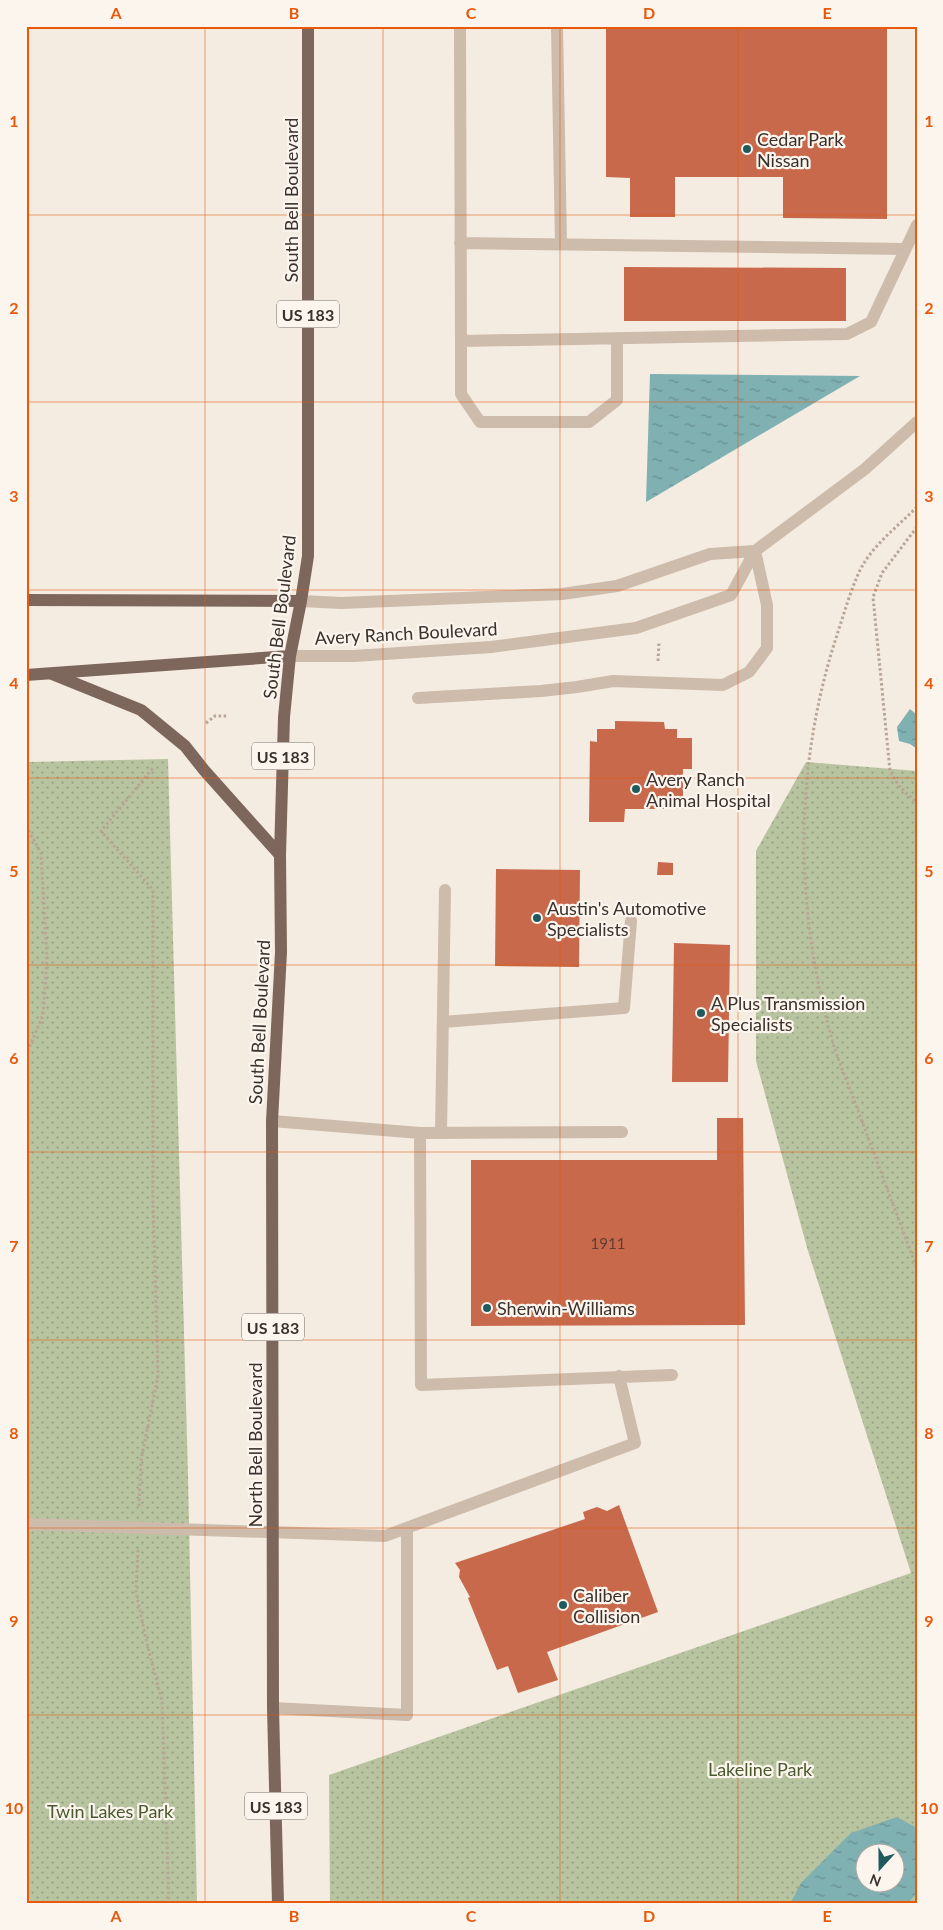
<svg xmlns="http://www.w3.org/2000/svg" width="943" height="1930" font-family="Lato,sans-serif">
	<defs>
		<pattern id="park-dots" width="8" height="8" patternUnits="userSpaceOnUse" patternTransform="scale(1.25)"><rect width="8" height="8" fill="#b8c4a0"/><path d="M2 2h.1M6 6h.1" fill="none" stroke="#97a083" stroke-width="1.8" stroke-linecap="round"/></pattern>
		<pattern id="water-ripples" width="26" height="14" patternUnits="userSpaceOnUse" patternTransform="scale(1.25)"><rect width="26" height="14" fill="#7fb0b2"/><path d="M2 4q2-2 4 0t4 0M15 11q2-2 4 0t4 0" fill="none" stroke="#699091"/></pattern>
	</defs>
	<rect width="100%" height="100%" fill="#f4ebe1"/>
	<path fill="url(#park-dots)" fill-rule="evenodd" d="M168 759 188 1476 197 1904H26V762Z
		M806 762 917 771V1904H330L329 1775 911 1573 808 1251 756 1061V851ZM866 1852H896V1882H866Z"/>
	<path fill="url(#water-ripples)" fill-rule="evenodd" d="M650 374 860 376 646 502Z
		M910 709 917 715V749L910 744 899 741 897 727Z
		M897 1817 917 1828V1893L907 1904H790L801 1883 851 1833ZM866 1852H896V1882H866Z"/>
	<path fill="#c8694b" d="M606 26H887V219L783 218V177H675V217H630V178L606 177Z
		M624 267 846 268V321H624Z
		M615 721 664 722 665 729H677V738H692V769H683V809H625L624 822H589L590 741 597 742V729H615Z
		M658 862 673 863V875H657Z
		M496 869 580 870 579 967 495 966Z
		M674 943 730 945 728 1082H672Z
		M717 1118H743L745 1325 471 1326V1160H717Z
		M619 1505 658 1612 547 1652 558 1680 518 1693 508 1666 497 1670 468 1598 470 1597 459 1577 460 1570 455 1563 585 1519 583 1512 597 1507 607 1511Z"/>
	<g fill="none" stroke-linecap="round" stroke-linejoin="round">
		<path stroke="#b9a596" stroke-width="3" stroke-dasharray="2.5 2.5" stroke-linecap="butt" d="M917 507C899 525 877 542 864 563 854 579 844 613 838 632 794 764 794 903 831 1036 838 1062 850 1088 859 1113 878 1165 898 1217 917 1269
			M917 527 882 573 873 597 890 771 899 786 917 803
			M658 661 659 642
			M206 723 215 716H227
			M26 826 41 853 47 959 43 1015 26 1055
			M139 1506 141 1460 158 1376 153 1199V890L101 831 153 768
			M138 1550 136 1592 147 1644 162 1701 169 1904"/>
		<path stroke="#cdbbac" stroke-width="12" d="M460 26 461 341 847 334 871 322 917 225
			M557 26 561 244
			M460 243 905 249
			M461 341V394L480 422H589L617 400V338
			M301 601 341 603 562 594 617 586 710 554 755 551
			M290 656H354L491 647 636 628 731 595 755 551 865 469 917 422
			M418 698 541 691 577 687 613 681 723 685 749 672 767 648V605L755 551
			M443 1022 624 1008 631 921
			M272 1121 420 1133 421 1385 672 1375
			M420 1133 622 1132
			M441 1133 445 890
			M26 1524 385 1536 635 1443 619 1376
			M273 1708 407 1715V1529"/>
		<path stroke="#7d675c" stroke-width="12" d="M26 600 301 601
			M52 674 141 710 185 746 204 770 280 855
			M26 675 290 656
			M278 1904 273 1708 272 1121 281 952 280 855 284 717 290 656 301 601 308 556V26"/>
	</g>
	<path fill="none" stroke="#e8590c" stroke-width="1" stroke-opacity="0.55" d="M205 26V1904M383 26V1904M560 26V1904M738 26V1904M26 215H917M26 402H917M26 590H917M26 778H917M26 965H917M26 1152H917M26 1340H917M26 1528H917M26 1715H917"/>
	<g fill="#1f5a5e" stroke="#fbf5ee" stroke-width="2">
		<circle cx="747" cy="149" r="5"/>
		<circle cx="636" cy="789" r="5"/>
		<circle cx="537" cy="918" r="5"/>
		<circle cx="701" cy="1013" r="5"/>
		<circle cx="487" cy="1308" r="5"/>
		<circle cx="563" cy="1605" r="5"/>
	</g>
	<g text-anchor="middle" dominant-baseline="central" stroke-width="4.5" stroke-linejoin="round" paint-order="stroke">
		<g font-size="15" fill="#5e3e33">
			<text x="608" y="1243">1911</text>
		</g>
		<g fill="#fbf5ee" stroke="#756b66" stroke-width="1">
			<rect x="277" y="300.5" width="62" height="27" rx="4"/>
			<rect x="252" y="742.5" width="62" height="27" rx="4"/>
			<rect x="242" y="1313.5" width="62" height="27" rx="4"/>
			<rect x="245" y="1792.5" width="62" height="27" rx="4"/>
		</g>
		<g font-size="16" font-weight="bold" fill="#3b302b">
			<text x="308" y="314">US 183</text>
			<text x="283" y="756">US 183</text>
			<text x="273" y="1327">US 183</text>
			<text x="276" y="1806">US 183</text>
		</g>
		<g font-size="18" fill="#3b302b" stroke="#fbf5ee" text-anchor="start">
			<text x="757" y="139">Cedar Park<tspan x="757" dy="21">Nissan</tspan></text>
			<text x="646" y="779">Avery Ranch<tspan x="646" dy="21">Animal Hospital</tspan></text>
			<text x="547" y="908">Austin's Automotive<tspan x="547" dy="21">Specialists</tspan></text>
			<text x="711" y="1003">A Plus Transmission<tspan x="711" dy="21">Specialists</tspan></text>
			<text x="497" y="1308">Sherwin-Williams</text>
			<text x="573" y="1595">Caliber<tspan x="573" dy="21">Collision</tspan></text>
		</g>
		<g font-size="18" fill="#3b302b" stroke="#fbf5ee">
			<text transform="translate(291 200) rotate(-90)">South Bell Boulevard</text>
			<text transform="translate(279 617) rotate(-83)">South Bell Boulevard</text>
			<text transform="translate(406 633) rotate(-3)">Avery Ranch Boulevard</text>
			<text transform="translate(259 1022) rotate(-87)">South Bell Boulevard</text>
			<text transform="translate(255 1445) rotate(-90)">North Bell Boulevard</text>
		</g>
		<g font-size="18" fill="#4a5a2e" stroke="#fbf5ee">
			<text x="760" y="1769">Lakeline Park</text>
			<text x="110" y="1811">Twin Lakes Park</text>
		</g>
	</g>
	<rect width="943" height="1930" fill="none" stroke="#fbf5ee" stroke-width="55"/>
	<g transform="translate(880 1868) rotate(201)"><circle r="24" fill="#fbf5ee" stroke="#aea6a0"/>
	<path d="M0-4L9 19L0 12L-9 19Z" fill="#1f5a5e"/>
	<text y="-8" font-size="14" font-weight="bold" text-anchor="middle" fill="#3b302b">N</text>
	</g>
	<rect x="28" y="28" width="888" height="1874" fill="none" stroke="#e8590c" stroke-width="2"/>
	<g font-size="16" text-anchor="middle" font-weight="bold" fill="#e8590c">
		<text x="116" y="19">A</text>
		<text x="294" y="19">B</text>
		<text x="471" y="19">C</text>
		<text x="649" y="19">D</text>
		<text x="827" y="19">E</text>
		<text x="14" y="127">1</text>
		<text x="929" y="127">1</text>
		<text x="14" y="314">2</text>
		<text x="929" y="314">2</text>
		<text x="14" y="502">3</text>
		<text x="929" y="502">3</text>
		<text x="14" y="689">4</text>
		<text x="929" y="689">4</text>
		<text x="14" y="877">5</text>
		<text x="929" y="877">5</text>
		<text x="14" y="1064">6</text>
		<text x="929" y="1064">6</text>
		<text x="14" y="1252">7</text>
		<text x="929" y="1252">7</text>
		<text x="14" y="1439">8</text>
		<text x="929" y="1439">8</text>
		<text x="14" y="1627">9</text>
		<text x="929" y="1627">9</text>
		<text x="14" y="1814">10</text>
		<text x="929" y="1814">10</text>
		<text x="116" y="1922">A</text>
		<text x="294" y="1922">B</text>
		<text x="471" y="1922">C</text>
		<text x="649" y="1922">D</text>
		<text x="827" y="1922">E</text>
	</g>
</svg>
